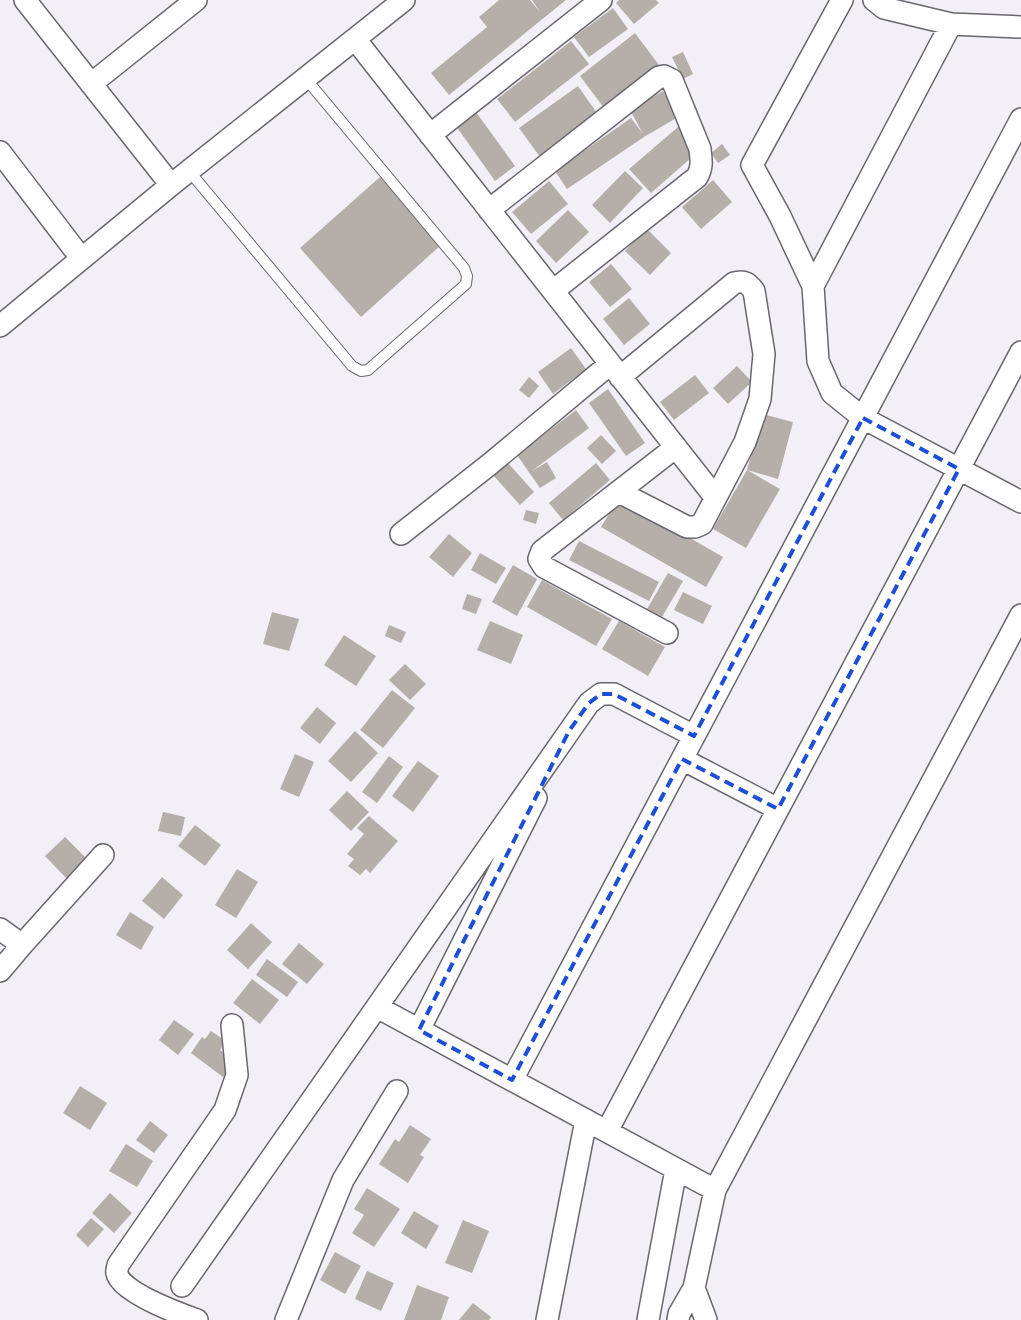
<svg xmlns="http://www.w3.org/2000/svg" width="1021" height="1320" font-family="Cabin,sans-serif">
	<rect width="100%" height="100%" fill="#f2eff7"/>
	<path fill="#b6afa9" d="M499 0H530L540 12 532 0H566L449 95 431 73 487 27 479 17Z
		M619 0H656L659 3 634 24 616 3Z
		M613 8 628 29 589 57 574 37Z
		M635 33 659 65 604 108 580 76Z
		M571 41 589 64 515 122 497 99Z
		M683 52 693 74 683 79 672 57Z
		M578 86 599 116 540 157 519 128Z
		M663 91 678 117 644 137 567 189 555 171 631 118 643 134 630 110Z
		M476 112 515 166 495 181 456 126Z
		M678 127 699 151 651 193 629 169Z
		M722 144 730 155 718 163 711 153Z
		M625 171 643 188 610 223 592 205Z
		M380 177 441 245 361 317 300 248Z
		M713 180 732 202 701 229 682 207Z
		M549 181 568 204 531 234 512 212Z
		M568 210 589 232 556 263 536 241Z
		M646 228 671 253 650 275 625 251Z
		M611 264 632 289 610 307 589 282Z
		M629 298 650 324 624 345 603 319Z
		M571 348 586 369 553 394 538 372Z
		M737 366 752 382 728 404 713 388Z
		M695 375 709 393 674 420 660 402Z
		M529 377 539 386 529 398 519 390Z
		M608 389 645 443 626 456 589 403Z
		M576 410 589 428 532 471 547 462 556 478 540 488 517 455Z
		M762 414 793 422 778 479 747 470 780 489 746 548 713 529 747 470Z
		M601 435 616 451 602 464 587 448Z
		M507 462 534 492 520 505 493 475Z
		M596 463 610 480 563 520 549 503Z
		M619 497 723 557 706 587 601 527Z
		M526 510 539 513 536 524 523 520Z
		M449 534 472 553 453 577 429 557Z
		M579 541 659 582 649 601 569 560Z
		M480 553 506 568 496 584 471 570Z
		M513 565 537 579 517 616 492 602Z
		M668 573 683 581 662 617 647 609Z
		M542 580 612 619 596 646 527 607Z
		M683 592 712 606 703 624 674 610Z
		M467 594 482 599 476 614 462 609Z
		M272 612 299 619 289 651 263 644Z
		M490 621 523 635 511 664 477 650Z
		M619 621 665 647 648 676 602 649Z
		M389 625 406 632 401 643 385 636Z
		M344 635 376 656 356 686 324 665Z
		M405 664 426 684 410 700 389 680Z
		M392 690 415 708 383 748 360 730Z
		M317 707 336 723 320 744 300 728Z
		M355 731 378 753 351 782 328 761Z
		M295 754 314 762 299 797 280 789Z
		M389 756 403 767 377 803 362 792Z
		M418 761 439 776 413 812 392 796Z
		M347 791 369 812 351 831 329 810Z
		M163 812 185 817 181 836 158 831Z
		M369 816 398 841 370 873 366 869 360 875 348 866 354 859 347 854 364 834 357 828Z
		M195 825 221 845 205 866 178 846Z
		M65 837 87 859 67 879 45 856Z
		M237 869 258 882 236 918 215 905Z
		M162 877 183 895 164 919 142 901Z
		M130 912 154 927 141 950 116 935Z
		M251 923 272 942 248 969 227 950Z
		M299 943 324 964 307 984 282 964Z
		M267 959 298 982 287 997 256 975Z
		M252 979 279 1000 260 1024 233 1003Z
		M174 1020 194 1034 178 1055 159 1040Z
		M211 1031 226 1041 220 1050 235 1061 223 1077 191 1053 202 1037 205 1039Z
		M80 1086 107 1103 90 1130 63 1113Z
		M150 1121 168 1135 154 1153 136 1140Z
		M410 1125 431 1139 420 1155 424 1157 408 1183 379 1164 395 1139 399 1142Z
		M126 1144 153 1161 137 1187 109 1171Z
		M367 1188 400 1209 374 1247 352 1233 364 1215 354 1209Z
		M110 1193 132 1213 114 1233 92 1213Z
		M414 1211 439 1226 426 1249 401 1233Z
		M91 1218 104 1229 88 1247 76 1235Z
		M463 1220 489 1231 472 1273 445 1263Z
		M335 1252 361 1266 345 1294 320 1280Z
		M367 1271 394 1283 381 1311 355 1299Z
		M417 1285 449 1297 441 1320H404Z
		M473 1303 491 1317 489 1320H459Z"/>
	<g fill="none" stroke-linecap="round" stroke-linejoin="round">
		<g stroke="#69666e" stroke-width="12">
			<path id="service" d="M189 171 352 366 361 371 368 370 466 284 467 276 464 268 306 79"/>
		</g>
		<g stroke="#69666e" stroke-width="24">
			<path id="minor" d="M25 0 171 185
				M842 0 752 165 780 216 813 286 818 361 832 393 863 418 1021 502
				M874 0 884 8 951 24 1021 27
				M355 39 715 497
				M91 84 196 0
				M430 135 601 0
				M0 152 81 258
				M489 210 659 77 664 76 672 80 700 149C701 159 703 167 697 177L553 291
				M813 286 951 24
				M0 326 171 185 404 0
				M619 492 687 527H695L702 524 745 442 760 399 764 354 754 291C748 283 744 280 734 283L620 377
				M401 534 490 464 610 364
				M667 633 544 567 539 559 542 551 676 447
				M682 759 778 809
				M0 929 22 945 0 971
				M22 945 103 855
				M377 1007 715 1190
				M419 1030 536 798
				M512 1080 1021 119
				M607 1131 1021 352
				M182 1286 589 703 601 694H614L694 736
				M694 1288 706 1320
				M197 1320C180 1314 119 1292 117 1273 116 1270 118 1268 118 1265L225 1110 237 1075 232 1025
				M286 1320 343 1180 397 1091
				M547 1320 586 1120
				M648 1320 676 1169
				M678 1320 679 1314 694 1288 715 1190 1021 615"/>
		</g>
		<use href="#service" stroke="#fff" stroke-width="10"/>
		<use href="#minor" stroke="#fff" stroke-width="21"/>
	</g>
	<path fill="none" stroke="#1d4ed8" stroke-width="4" stroke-dasharray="10 6" stroke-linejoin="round" d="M863 418 959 469 778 809 682 759 512 1080 419 1030 569 731 589 703 601 694H614L694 736Z"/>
</svg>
